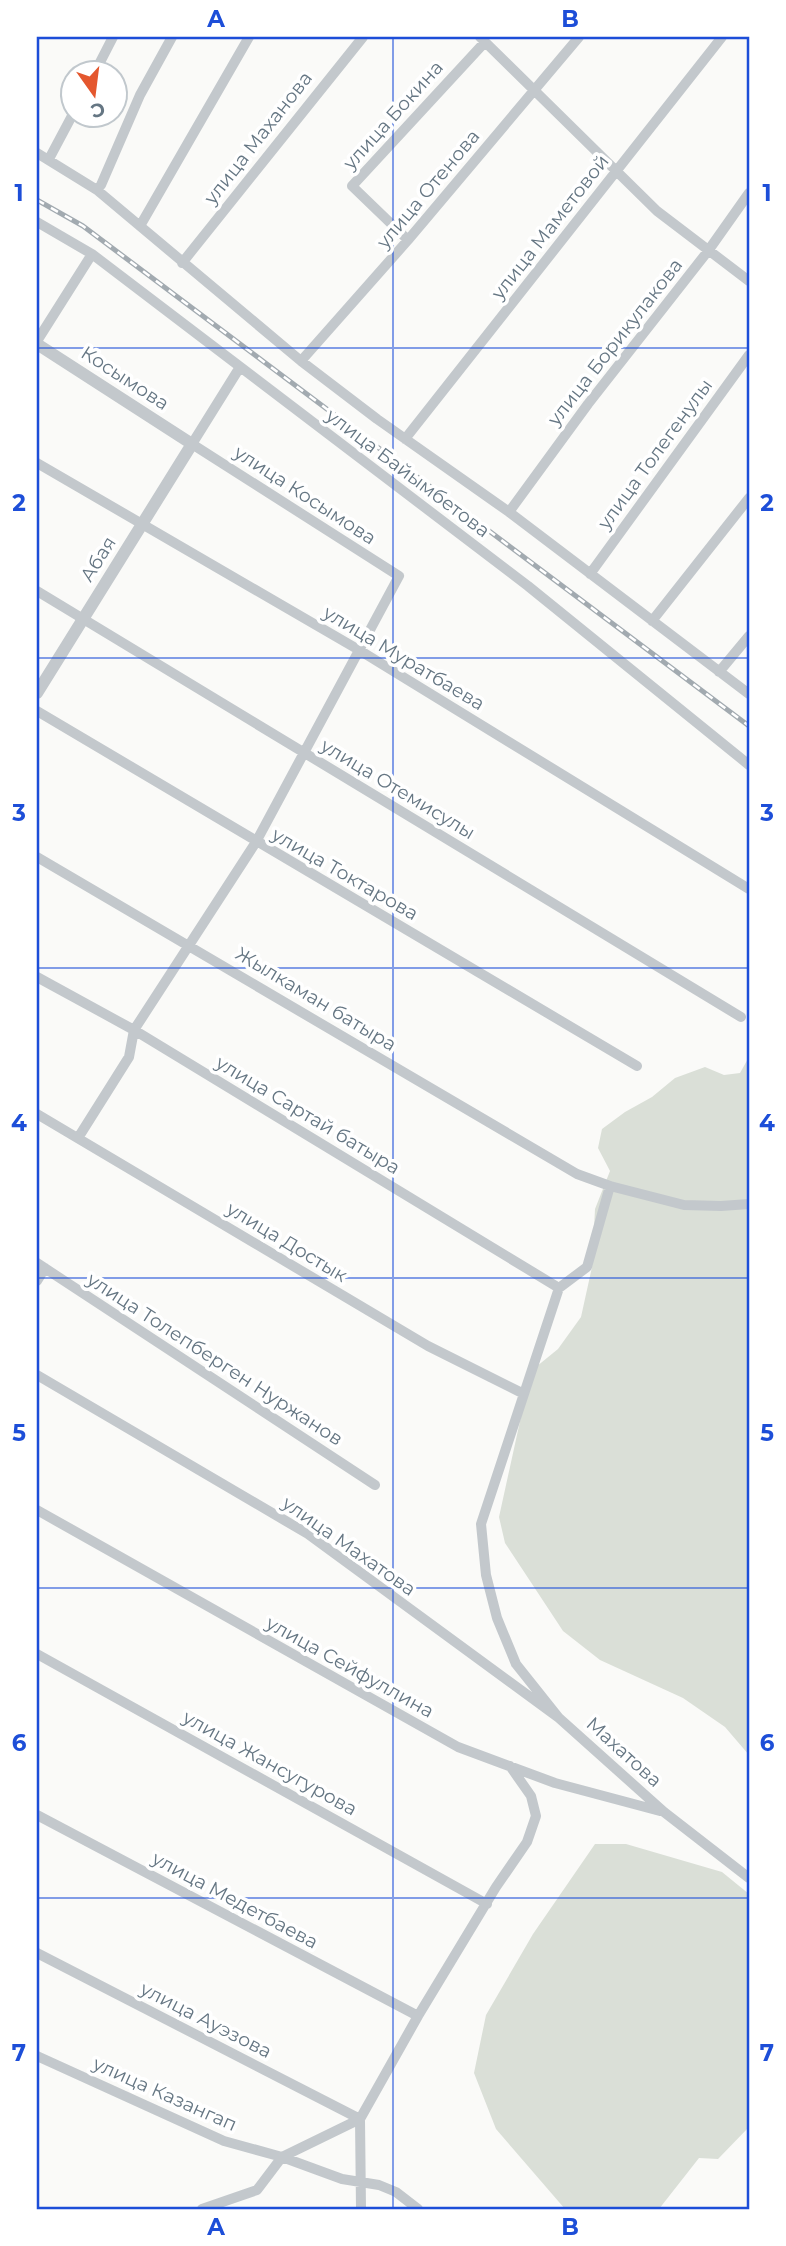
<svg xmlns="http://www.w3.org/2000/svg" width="786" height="2246" font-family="Montserrat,sans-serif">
	<rect width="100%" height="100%" fill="#fafaf8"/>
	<path fill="#dadfd7" d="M749 1057V1755L725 1727 683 1698 600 1660 563 1631 505 1543 499 1517 531 1371 558 1349 581 1317 592 1267 595 1209 610 1171 598 1148 602 1129 625 1112 652 1097 675 1078 705 1067 724 1075 740 1073Z
		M595 1844H626L722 1872 749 1894V2127L718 2159 699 2158 659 2209H565L496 2129 474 2073 486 2015 533 1934Z"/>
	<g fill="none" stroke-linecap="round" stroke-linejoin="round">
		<path stroke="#c3c8cc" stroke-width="10" d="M480 37 657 211 749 281
			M94 74 113 37
			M37 153 97 190 301 361 377 419 509 512 749 694
			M49 159 74 112
			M97 190 101 185 140 95 172 37
			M37 222 92 254 528 586 749 765
			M140 226 249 37
			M408 240 352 186 485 42
			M182 263 363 37
			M37 341 92 254
			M301 361 408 240 579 37
			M405 439 722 37
			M37 463 359 650 749 889
			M509 512 588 404 708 251 749 193
			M590 574 749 355
			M37 591 741 1017
			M652 621 749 498
			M719 672 749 636
			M37 711 637 1066
			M37 857 577 1174 610 1186 587 1267 559 1288 481 1524 486 1575 497 1618 516 1664 559 1718
			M37 977 134 1030 559 1288
			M37 1114 428 1346 524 1394
			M78 1138 129 1057 134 1030 256 842 399 576 192 444 240 367
			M610 1186 684 1205 721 1206 749 1204
			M37 1263 375 1485
			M37 1281 45 1268
			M37 1375 308 1534 559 1718 664 1812 749 1878
			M37 1510 458 1747 555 1783 660 1811
			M37 1654 487 1904
			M37 1815 418 2016
			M37 1953 360 2119
			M37 2056 224 2141 282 2157 342 2179 379 2185 396 2192 418 2209
			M202 2209 257 2190 282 2157 360 2119
			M361 2209 360 2119 418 2016 496 1887 527 1842 536 1816 531 1796 510 1766"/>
		<path stroke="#c3c8cc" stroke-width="12" d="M37 344 192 444 37 693"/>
		<g stroke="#a2aab0" stroke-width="5">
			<path id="rail" d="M37 200 83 226 749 726"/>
		</g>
		<use href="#rail" stroke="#fff" stroke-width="2.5" stroke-dasharray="8" stroke-linecap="butt"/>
	</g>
	<path fill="none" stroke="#1d4ed8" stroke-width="2" stroke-opacity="0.55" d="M393 37V2209M37 348H749M37 658H749M37 968H749M37 1278H749M37 1588H749M37 1898H749"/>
	<g text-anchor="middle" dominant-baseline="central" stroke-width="7" stroke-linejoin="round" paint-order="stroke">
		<g font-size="19" fill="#657683" stroke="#fff">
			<text transform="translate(393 115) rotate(-48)">улица Бокина</text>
			<text transform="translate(258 138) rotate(-52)">улица Маханова</text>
			<text transform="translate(428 189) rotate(-50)">улица Отенова</text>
			<text transform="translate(550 227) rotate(-52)">улица Маметовой</text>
			<text transform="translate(615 342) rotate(-52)">улица Борикулакова</text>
			<text transform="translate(125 378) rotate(33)">Косымова</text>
			<text transform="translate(655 454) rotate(-54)">улица Толегенулы</text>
			<text transform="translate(408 473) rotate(37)">улица Байымбетова</text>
			<text transform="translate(305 495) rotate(33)">улица Косымова</text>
			<text transform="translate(98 559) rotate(-58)">Абая</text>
			<text transform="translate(404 658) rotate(31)">улица Муратбаева</text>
			<text transform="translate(398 789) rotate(31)">улица Отемисулы</text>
			<text transform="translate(345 874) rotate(30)">улица Токтарова</text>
			<text transform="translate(316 999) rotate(31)">Жылкаман батыра</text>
			<text transform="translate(308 1115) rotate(31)">улица Сартай батыра</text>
			<text transform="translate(287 1242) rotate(31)">улица Достык</text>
			<text transform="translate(215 1359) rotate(33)">улица Толепберген Нуржанов</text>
			<text transform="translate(349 1546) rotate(35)">улица Махатова</text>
			<text transform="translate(350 1667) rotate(29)">улица Сейфуллина</text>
			<text transform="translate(624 1752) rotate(42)">Махатова</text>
			<text transform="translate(270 1763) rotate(29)">улица Жансугурова</text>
			<text transform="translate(235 1900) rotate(28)">улица Медетбаева</text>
			<text transform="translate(206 2020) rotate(27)">улица Ауэзова</text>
			<text transform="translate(165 2094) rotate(24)">улица Казангап</text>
		</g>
	</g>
	<rect width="786" height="2246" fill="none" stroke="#ffffff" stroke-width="77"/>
	<g transform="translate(94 94) rotate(166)"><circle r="33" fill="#ffffff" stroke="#c1c8cd" stroke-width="2"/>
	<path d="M0-5L12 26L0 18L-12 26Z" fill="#e4572e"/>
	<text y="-10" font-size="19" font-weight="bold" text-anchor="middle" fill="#657683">С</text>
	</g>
	<rect x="38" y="38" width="710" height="2170" fill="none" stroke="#1d4ed8" stroke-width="2.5"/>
	<g font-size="23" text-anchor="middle" font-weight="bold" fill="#1d4ed8">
		<text x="216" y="27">A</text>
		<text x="570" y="27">B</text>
		<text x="19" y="201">1</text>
		<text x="767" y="201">1</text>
		<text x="19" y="511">2</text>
		<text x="767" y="511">2</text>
		<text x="19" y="821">3</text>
		<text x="767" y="821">3</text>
		<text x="19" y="1131">4</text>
		<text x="767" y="1131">4</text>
		<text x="19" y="1441">5</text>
		<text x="767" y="1441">5</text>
		<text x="19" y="1751">6</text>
		<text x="767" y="1751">6</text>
		<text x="19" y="2061">7</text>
		<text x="767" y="2061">7</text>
		<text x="216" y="2235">A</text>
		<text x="570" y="2235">B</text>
	</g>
</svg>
